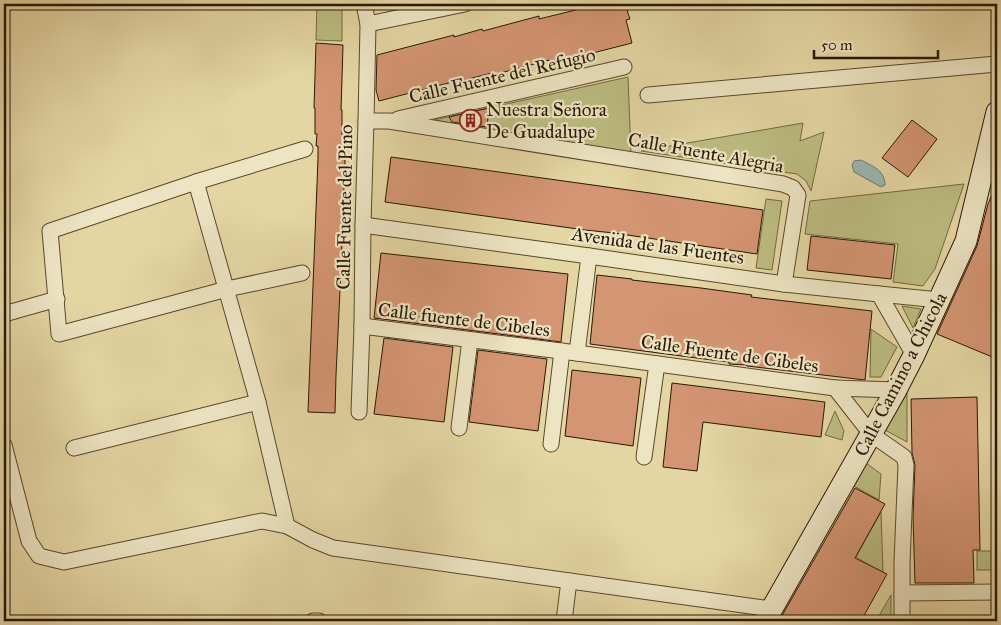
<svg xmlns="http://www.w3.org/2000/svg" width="1001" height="625" viewBox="0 0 1001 625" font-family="'IM FELL Great Primer',serif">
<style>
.green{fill:#bcbc80;stroke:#726a40}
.water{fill:#9bb6b2;stroke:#6d776b}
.building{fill:#d49573;stroke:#291801}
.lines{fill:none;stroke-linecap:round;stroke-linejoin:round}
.street-casing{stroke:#58482a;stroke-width:17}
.secondary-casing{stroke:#291801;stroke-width:23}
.street{stroke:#ede4c3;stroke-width:15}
.secondary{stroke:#ede4c3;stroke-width:21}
.labels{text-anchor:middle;stroke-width:4.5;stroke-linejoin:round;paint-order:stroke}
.street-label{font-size:19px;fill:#291801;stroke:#ede4c3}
.poi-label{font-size:19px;fill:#291801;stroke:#ede4c3;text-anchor:start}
</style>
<rect width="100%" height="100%" fill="#e4d6a3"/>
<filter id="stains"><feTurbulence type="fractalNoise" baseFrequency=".004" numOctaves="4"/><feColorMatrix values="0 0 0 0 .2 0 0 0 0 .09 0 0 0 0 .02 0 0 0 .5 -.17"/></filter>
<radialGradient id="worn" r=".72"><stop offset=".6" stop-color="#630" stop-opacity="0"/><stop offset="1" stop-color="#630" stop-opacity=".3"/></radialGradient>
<g class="green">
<path d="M317,4h25v37l-26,-1z"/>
<path d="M628,77l3,76 -197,-33z"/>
<path d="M803,123l-3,18 24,-9 -13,59 -5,-10 -9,-7 -156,-23z"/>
<path d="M964,184l-29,85 -12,17 -30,-4 5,-38 -93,-10 5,-33z"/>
<path d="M766,199l16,2 -10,69 -16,-2z"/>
<path d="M902,306l19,3 -8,19z"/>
<path d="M871,329l26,18 -16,30h-11z"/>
<path d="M907,393v49l-22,-12z"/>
<path d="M835,411l9,20 -2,9 -17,-5z"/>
<path d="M866,463l15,11 -2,26 -25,-14z"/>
<path d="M881,512l2,61 -27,-16z"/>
<rect x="977" y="551" width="20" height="19"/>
<path d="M891,595v26h-15z"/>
</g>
<path class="water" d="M861,160c11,6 24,10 24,25l-4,2 -27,-15 -2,-7 2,-4z"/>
<g class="building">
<path d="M600,4h25l5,15 -4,1 6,23 -55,14v-1l-27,7 -1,-3 -56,15 -1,-2 -28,7v-1l-85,22 -3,-11 1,-35 77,-20v2l28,-8 1,2 56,-15v3z"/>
<path d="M316,43l27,2 -2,65h1v25h2v13h1v13l-4,108 -5,106 -1,38 -27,-1 10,-253v-13h-2l1,-12h-2v-26h-1z"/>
<path d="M489,108l-2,19 -35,-5 -3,-5z"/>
<path d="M912,120l25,19 -29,38 -26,-19z"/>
<path d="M391,157l259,36 113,17 -6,44 -143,-21 -29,-3 -200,-28z"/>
<path d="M997,182v177l-60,-25 40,-88 11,-42z"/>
<path d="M811,236l84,9 -4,34 -84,-9z"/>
<path d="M381,253l187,21 -7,68 -187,-24z"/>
<path d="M597,275l35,4v1l69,8 51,7 -1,2 121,14 -7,69 -118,-14v-1l-18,-1v-2l-17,-2 -122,-16z"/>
<path d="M384,338l69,9 -9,75 -70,-8z"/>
<path d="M478,350l69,9 -9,72 -69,-9z"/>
<path d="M572,370l69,8 -8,68 -68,-10z"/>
<path d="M672,383l153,19 -4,35 -118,-15 -6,49 -34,-4z"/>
<path d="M977,397l3,153h-7l1,33h-59l-2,-66 2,-52 -3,-12 -1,-54z"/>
<path d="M855,488l30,16 -30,54 32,16 -26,47h-82z"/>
</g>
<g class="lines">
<defs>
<g id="street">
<path d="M368,24l97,-20"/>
<path d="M648,95l349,-31"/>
<path d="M398,119l226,-52"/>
<path d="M366,121h23l394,63 10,4 5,7 -14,89"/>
<path d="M196,182l62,220 29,124"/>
<path d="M363,225l226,31 195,28 95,10 35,61"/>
<path d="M302,273l-75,16 -168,45 -9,-103 146,-49 109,-33"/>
<path d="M879,294l60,6"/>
<path d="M4,314l53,-15"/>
<path d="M362,326l215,27 258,35 36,46 33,23 2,8 -4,97v59"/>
<path d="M577,353l12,-97"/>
<path d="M835,388l61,2"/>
<path d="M359,412l3,-86 1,-101 3,-104 2,-97 -4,-20"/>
<path d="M459,428l11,-88"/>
<path d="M551,444l11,-93"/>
<path d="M4,445l25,96 10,15 25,6 198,-41 25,5 26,14 20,8 438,61"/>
<path d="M74,448l184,-46"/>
<path d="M644,457l13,-93"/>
<path d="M902,593l95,-1"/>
<path d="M313,621h6"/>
<path d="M564,621l5,-40"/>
</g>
<path id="secondary" d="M765,621l131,-231 18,-35 52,-114 31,-129"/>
</defs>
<use href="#street" class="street-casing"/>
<use href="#secondary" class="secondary-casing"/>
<use href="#street" class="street"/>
<use href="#secondary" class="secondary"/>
</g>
<defs>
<symbol id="building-ring" viewBox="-11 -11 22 22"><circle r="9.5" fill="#ede4c3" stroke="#8f2418" stroke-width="1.5"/><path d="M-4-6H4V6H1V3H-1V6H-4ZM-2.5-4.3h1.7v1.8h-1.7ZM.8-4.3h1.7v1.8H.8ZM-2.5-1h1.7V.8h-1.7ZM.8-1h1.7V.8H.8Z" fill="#8f2418"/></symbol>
</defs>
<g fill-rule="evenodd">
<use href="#building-ring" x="458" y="108" width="25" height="25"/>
</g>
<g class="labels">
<g class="street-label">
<text transform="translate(502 75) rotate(-13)" y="7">Calle Fuente del Refugio</text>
<text transform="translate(706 152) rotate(10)" y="7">Calle Fuente Alegria</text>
<text transform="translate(344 207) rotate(-89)" y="7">Calle Fuente del Pino</text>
<text transform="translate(658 245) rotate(8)" y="7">Avenida de las Fuentes</text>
<text transform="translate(464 319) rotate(7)" y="7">Calle fuente de Cibeles</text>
<text transform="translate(730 353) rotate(8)" y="7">Calle Fuente de Cibeles</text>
<text transform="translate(900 374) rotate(-63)" y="7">Calle Camino a Chicola</text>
</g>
<g class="poi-label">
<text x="486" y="116">Nuestra Señora<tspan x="486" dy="22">De Guadalupe</tspan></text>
</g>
</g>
<rect width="1001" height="625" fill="none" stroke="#e4d6a3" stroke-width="20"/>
<rect x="5" y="5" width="991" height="615" fill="none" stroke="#291801" stroke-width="2.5"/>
<rect x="10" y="10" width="981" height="605" fill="none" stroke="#291801"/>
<path d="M814 50v8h124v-8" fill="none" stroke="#291801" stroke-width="2.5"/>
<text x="821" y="50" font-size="15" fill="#291801" stroke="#ede4c3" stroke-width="4" paint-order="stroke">50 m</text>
<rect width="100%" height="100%" filter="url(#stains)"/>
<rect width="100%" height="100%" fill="url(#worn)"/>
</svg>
